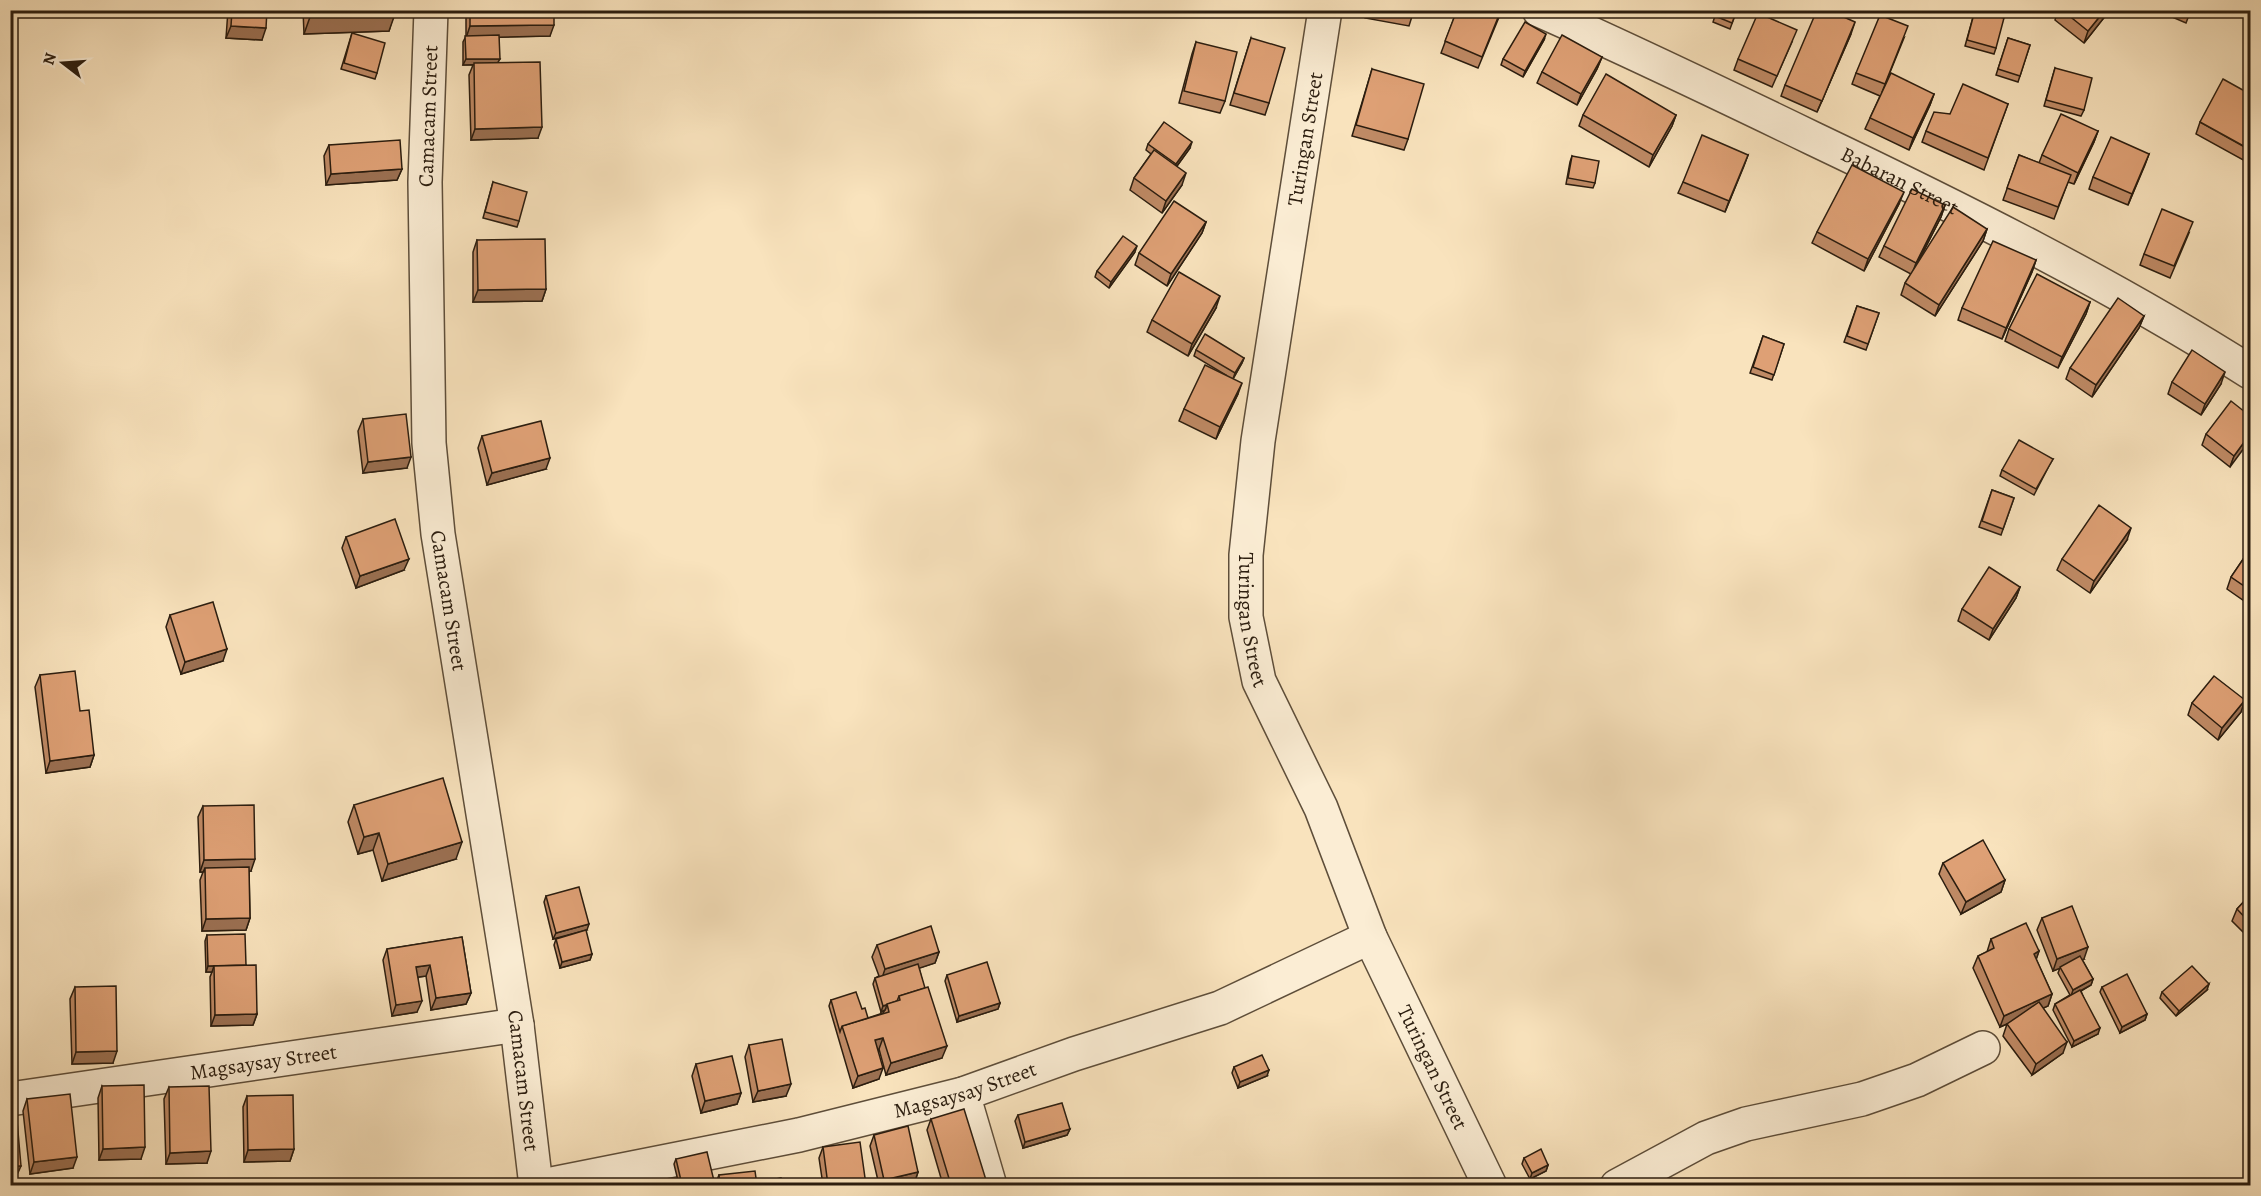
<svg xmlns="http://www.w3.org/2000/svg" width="2261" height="1196" viewBox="0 0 2261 1196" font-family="Alegreya,serif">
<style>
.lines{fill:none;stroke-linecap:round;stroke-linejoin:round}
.minor-casing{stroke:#5e4e3a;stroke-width:36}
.minor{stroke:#fbedd4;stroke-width:33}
.wall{fill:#bf8a65;stroke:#2b1d0f;stroke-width:1.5}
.shaded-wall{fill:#9b7052;stroke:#2b1d0f;stroke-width:1.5}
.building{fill:#dea075;stroke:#2b1d0f;stroke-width:1.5}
.labels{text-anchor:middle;stroke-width:4.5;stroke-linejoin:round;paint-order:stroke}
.street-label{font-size:21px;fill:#2b1d0f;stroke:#fbedd4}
</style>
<rect width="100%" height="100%" fill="#f9e3bd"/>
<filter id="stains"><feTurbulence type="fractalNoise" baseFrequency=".00333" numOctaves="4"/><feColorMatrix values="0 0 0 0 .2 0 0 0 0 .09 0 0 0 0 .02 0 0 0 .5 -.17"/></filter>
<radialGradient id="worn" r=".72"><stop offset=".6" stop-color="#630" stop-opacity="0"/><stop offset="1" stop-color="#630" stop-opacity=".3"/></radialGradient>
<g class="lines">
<defs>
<g id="minor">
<path id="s1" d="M431,10l-6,172 4,261 9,91 79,491 19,161"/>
<path id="s2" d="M1325,10l-67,431 -12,114v62l13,64 62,127 49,129 120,249"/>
<path id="s3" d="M1539,10c93,41 184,85 275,129 149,71 297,145 436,233"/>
<path d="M963,1094l27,92"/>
<path id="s4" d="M10,1099l507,-74"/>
<path id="s5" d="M542,1186l257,-51 164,-41 111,-40 146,-46 150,-71"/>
<path d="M1617,1186l89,-48 40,-14 116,-25 55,-19 66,-32"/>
</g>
</defs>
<use href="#minor" class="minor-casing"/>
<use href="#minor" class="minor"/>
</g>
<g class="wall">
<path d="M228,10h39l-5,30 -36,-2z"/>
<path d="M303,10h92l-6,21 -85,3z"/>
<path d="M466,10h88l-4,26 -51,1 -1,26 40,75 -67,2 -2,-65 4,-10h-10v-23l3,-6z"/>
<path d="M1366,10h48l-5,16 -44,-8z"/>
<path d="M1457,10h45l-24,58 -37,-15z"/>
<path d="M1717,10h20l-7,19 -17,-7z"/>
<path d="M1975,10l21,38 -2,6 -29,-8z"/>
<path d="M2058,10h52l-26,33 -29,-23z"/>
<path d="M2156,10h35l-5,13z"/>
<path d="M352,33l25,40 -2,6 -34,-10z"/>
<path d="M1851,34l-34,78 -36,-16 4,-11z"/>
<path d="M1251,38l18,65 -4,12 -35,-10z"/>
<path d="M1904,38l-22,54 52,2 -4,11 -21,45 -44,-21 15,-33 -28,-12 4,-11z"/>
<path d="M2008,38l22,7 -12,37 -22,-7z"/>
<path d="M1544,40l-21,37 -22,-12 2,-6z"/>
<path d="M1196,42l29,59 -5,12 -41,-10 13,-49z"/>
<path d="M1792,42l-20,45 -38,-17 4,-11z"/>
<path d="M1602,57l-5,12 -20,36 -40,-22 5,-11z"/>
<path d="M2055,68l29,42 -3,6 -37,-10z"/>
<path d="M1372,69l36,70 -4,11 -52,-14z"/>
<path d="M2008,104l-24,66 -62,-28 4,-11 24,-17z"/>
<path d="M1583,115h93l-4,11 -23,41 -70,-41z"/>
<path d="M2200,122l50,28 -5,11 -49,-27z"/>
<path d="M2098,131l-4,11 -20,42 -6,-2 -14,37 -51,-19 16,-45 20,8 3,-8z"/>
<path d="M1148,144l42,4 -13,18 5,19 -20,28 -32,-23 4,-12 17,-24 -5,-4z"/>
<path d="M329,145l73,24 -5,11 -71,5 -2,-29z"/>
<path d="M2149,154l-21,51 -39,-16 4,-12z"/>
<path d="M1748,155l-23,57 -47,-19 5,-11z"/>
<path d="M1572,156l23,27 -2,5 -27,-4 4,-22z"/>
<path d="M493,182l26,39 -2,6 -34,-9z"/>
<path d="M1899,204l-35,67 -52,-28 5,-11z"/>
<path d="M1945,205l-4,12 -26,51 72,-39 -4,12 -48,75 -34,-21 4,-12 6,-9 -32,-17 5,-11z"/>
<path d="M1206,222l-4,11 -35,53 -32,-21 4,-12z"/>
<path d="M2189,233l-19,45 -30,-13 4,-11z"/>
<path d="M477,240l69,49 -4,12 -69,1v-50z"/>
<path d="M1135,252l-26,36 -14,-11 2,-6z"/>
<path d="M2036,260l-4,12 -30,67 -44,-19 4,-12z"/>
<path d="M2090,302l-4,12 -28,54 -53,-27 4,-12z"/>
<path d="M1857,306l22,7 -13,37 -22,-8z"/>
<path d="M1216,308l-28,48 -41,-24 5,-12z"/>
<path d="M2144,316l-5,12 -47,69 -26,-18 4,-11z"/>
<path d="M1763,336l21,8 -12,36 -22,-7z"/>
<path d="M1196,350l48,8 -2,5 -9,16 5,15 -22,45 -37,-18 5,-12 42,-34 -32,-19z"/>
<path d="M2172,382l49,2 -20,31 -33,-21z"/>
<path d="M2250,416l-20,51 -28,-22 4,-11z"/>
<path d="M363,419l44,49 -44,5 -5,-42z"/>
<path d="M482,436l64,33 -59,16 -9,-37z"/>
<path d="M2053,459l-3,5 -16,31 -34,-19 2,-6z"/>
<path d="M1992,490l22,8 -13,37 -22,-8z"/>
<path d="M346,537l58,33 -48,18 -14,-40z"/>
<path d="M2127,540l-37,53 -33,-23 5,-11z"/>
<path d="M2250,549v56l-23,-16 4,-12z"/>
<path d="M2020,587l-4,11 -27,42 -31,-19 4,-12z"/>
<path d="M170,615l53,46 -42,13 -15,-47z"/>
<path d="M40,675l40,36 14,44 -4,12 -44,6 -11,-86z"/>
<path d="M2192,703l49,9 -23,28 -30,-25z"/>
<path d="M354,805l102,54 -74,22 -9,-31 -15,4 -10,-32z"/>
<path d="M203,806l48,65h-2l1,47 -4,12 -44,1 -2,-51 3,-8h-3l-2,-55z"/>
<path d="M1943,863l62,17 -4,12 -40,22 -22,-40z"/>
<path d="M2250,895v44l-18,-18 5,-12z"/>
<path d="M546,896l41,34 -34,9 -9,-37z"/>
<path d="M2042,918l42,41h-2l11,20 -2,6 -10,6 17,43 -26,13 -19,-37 2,-6 15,-9 -12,-22 2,-5 -7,3 -16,-41z"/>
<path d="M207,935l39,30 11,49 -4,11 -42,1 -1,-49 2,-5h-6l-1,-31z"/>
<path d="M462,937l9,56 -5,11 -35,6 -5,-34 -8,1 -1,35 -25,4 -9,-56 4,-11z"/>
<path d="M556,939l36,15 -2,6 -30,8 -6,-23z"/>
<path d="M1991,939l48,12 -3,8 16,35 -4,12 -5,2 20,45 -31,22 -29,-39 4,-12 2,-1 -9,4 -27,-59 5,-12 9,-4z"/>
<path d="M877,945l62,7 -4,11 -16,5 23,90 -56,17 -7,-26 -1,1 1,29 -26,9 -24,-82 2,-6 31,9 6,9 15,-5 2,-3 -4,2 -8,-28 2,-6 4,-2 -7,-19z"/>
<path d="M947,975l53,28 -2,6 -41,13 -12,-41z"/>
<path d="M75,987l38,76 -41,1 -2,-65z"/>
<path d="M2102,987l45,27 -2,6 -25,13 -20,-41z"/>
<path d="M2207,990l-31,26 -16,-18 2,-6z"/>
<path d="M749,1045l37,51 -33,6 -8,-45z"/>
<path d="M696,1064l45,29 -4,11 -36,9 -9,-37z"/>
<path d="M1234,1067l33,9 -29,12 -6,-15z"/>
<path d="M102,1086l39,73 -42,1 -1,-62z"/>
<path d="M169,1087l38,76 -41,1 -2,-65z"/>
<path d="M247,1096l47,53 -4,12 -46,1 -1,-55z"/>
<path d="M27,1099l46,69 -43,6 -7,-63z"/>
<path d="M1018,1115l52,14 -3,6 -44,13 -8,-27z"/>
<path d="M931,1119l54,66h-42l-16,-55z"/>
<path d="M874,1135l44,37 -4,12 -7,1h-28l-9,-39z"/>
<path d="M823,1147l43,38h-43l-4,-27z"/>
<path d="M1524,1158l24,7 -2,6 -16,8 -8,-15z"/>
<path d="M676,1159l39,26h-36l-5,-21z"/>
<path d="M719,1175l38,10 1,-2 25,2h-68z"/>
</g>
<g class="shaded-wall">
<path d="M2105,10h5l-26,33 4,-12z"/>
<path d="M395,14l-6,17 -85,3 6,-17z"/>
<path d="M1855,22l-4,12 -34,78 5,-11z"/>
<path d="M554,25l-4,11 -84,2 4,-12z"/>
<path d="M231,26l35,2 -4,12 -36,-2z"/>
<path d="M1546,34l-2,6 -21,37 2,-6z"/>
<path d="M1602,57l-5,12 -20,36 4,-11z"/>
<path d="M466,59h34l-3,5 -34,1z"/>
<path d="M1934,94l-4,11 -21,45 4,-12z"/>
<path d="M1676,115l-4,11 -23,41 4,-12z"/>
<path d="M542,127l-4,11 -67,2 4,-11z"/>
<path d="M2098,131l-4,11 -20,42 4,-11z"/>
<path d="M1192,142l-2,6 -16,22 2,-6z"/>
<path d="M2250,146v4l-5,11z"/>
<path d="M2149,154l-4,11 -17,40 4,-11z"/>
<path d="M1748,155l-4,11 -19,46 4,-11z"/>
<path d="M402,169l-5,11 -71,5 5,-11z"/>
<path d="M1186,173l-4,12 -20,28 4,-12z"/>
<path d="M1904,192l-5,12 -35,67 4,-12z"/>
<path d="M1945,205l-4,12 -29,57 4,-11z"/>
<path d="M1206,222l-4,11 -35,53 4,-12z"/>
<path d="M1987,229l-4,12 -48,75 4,-11z"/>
<path d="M1137,246l-2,6 -26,36 2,-6z"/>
<path d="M2036,260l-4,12 -30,67 4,-11z"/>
<path d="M546,289l-4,12 -69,1 5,-12z"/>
<path d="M1220,296l-4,12 -28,48 4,-12z"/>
<path d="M2090,302l-4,12 -28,54 4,-11z"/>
<path d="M2144,316l-5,12 -47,69 4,-12z"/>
<path d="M1244,358l-2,5 -9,16 2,-6z"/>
<path d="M2225,372l-4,12 -20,31 4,-11z"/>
<path d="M1242,383l-4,11 -22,45 4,-12z"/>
<path d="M2250,434v6l-20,27 4,-11z"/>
<path d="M411,457l-4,11 -44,5 5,-11z"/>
<path d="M550,458l-4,11 -59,16 5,-12z"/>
<path d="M2131,528l-4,12 -37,53 4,-12z"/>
<path d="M409,559l-5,11 -48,18 4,-12z"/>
<path d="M2020,587l-4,11 -27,42 4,-11z"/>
<path d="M227,649l-4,12 -42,13 4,-12z"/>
<path d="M2245,700l-4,12 -23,28 4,-12z"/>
<path d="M94,755l-4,12 -44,6 4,-12z"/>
<path d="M379,833l-6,17 -15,4 6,-17z"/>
<path d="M462,842l-6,17 -74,22 6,-17z"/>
<path d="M255,859l-4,12 -46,1v-4l-2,4h-3l4,-12z"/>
<path d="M2005,880l-4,12 -40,22 5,-12z"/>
<path d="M250,918l-4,12 -44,1 4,-12z"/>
<path d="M589,924l-2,6 -34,9 3,-6z"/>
<path d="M2088,947l-4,12 -31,12 4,-12z"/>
<path d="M2039,951l-4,12 -1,-9z"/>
<path d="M939,952l-4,11 -54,18 4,-12z"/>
<path d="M592,954l-2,6 -30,8 2,-6z"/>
<path d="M430,965l-4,11 -14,2 4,-11z"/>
<path d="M208,966h6l-2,6h-6z"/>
<path d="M2093,979l-2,6 -20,11 2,-6z"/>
<path d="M2209,984l-2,6 -31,26 3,-5z"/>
<path d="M471,993l-5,11 -35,6 5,-12z"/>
<path d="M2052,994l-4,12 -48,21 4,-11z"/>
<path d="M422,1001l-5,11 -25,4 4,-11z"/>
<path d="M1000,1003l-2,6 -41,13 2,-6z"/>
<path d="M887,1005l-2,5 -4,2 2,-6z"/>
<path d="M257,1014l-4,11 -42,1 4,-11z"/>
<path d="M2147,1014l-2,6 -25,13 2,-6z"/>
<path d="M2100,1028l-2,6 -26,13 2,-6z"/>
<path d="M883,1038l-4,11 -9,3 5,-12z"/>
<path d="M2067,1042l-4,11 -31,22 4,-11z"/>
<path d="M947,1046l-5,12 -56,17 5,-12z"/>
<path d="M117,1051l-4,12 -41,1 4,-12z"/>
<path d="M883,1068l-4,11 -26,9 5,-12z"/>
<path d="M1269,1070l-2,6 -29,12 2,-6z"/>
<path d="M791,1084l-5,12 -33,6 5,-11z"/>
<path d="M741,1093l-4,11 -36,9 4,-12z"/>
<path d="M1070,1129l-3,6 -44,13 2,-6z"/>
<path d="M145,1147l-4,12 -42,1 4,-11z"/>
<path d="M294,1149l-4,12 -46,1 4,-12z"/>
<path d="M211,1151l-4,12 -41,1 4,-11z"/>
<path d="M77,1157l-4,11 -43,6 4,-12z"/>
<path d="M1548,1165l-2,6 -16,8 2,-6z"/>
<path d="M10,1166h11l-5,11 -6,1z"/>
<path d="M918,1172l-4,12 -7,1h-25l2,-5z"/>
<path d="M986,1180l-1,5h-15z"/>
</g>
<g class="building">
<path d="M232,10h35l-1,18 -35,-2z"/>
<path d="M310,10h85v4l-85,3z"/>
<path d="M470,10h84v15l-84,1z"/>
<path d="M1392,10h22l-1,4z"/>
<path d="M1457,10h44l-19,47 -37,-16z"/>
<path d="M1717,10h20l-5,13 -17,-7z"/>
<path d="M1817,10h11l27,12 -33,79 -37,-16z"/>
<path d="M1975,10l29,8 -8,30 -29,-8z"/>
<path d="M2062,10h43l-17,21z"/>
<path d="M1758,13l39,17 -20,46 -39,-17z"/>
<path d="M1880,15l28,11 -23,58 -29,-11z"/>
<path d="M1525,22l21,12 -21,37 -22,-12z"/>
<path d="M352,33l33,10 -8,30 -33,-10z"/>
<path d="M499,35l1,24h-34l-1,-23z"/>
<path d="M1562,35l40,22 -21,37 -39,-22z"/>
<path d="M1251,38l34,10 -16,55 -35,-10z"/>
<path d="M2008,38l22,7 -10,31 -22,-7z"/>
<path d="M1196,42l41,10 -12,49 -41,-10z"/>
<path d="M540,62l2,65 -67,2 -1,-66z"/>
<path d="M2055,68l37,10 -8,32 -38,-10z"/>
<path d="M1372,69l52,15 -16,55 -52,-14z"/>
<path d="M1891,73l43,21 -21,44 -43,-20z"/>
<path d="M1606,74l70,41 -23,40 -70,-40z"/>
<path d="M2223,79l27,15v52l-1,3 -49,-27z"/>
<path d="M1963,84l45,20 -20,54 -62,-27 8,-19 16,2z"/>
<path d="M2061,114l37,17 -20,42 -36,-18z"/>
<path d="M1164,122l28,20 -16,22 -28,-20z"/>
<path d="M1702,135l46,20 -19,46 -46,-19z"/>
<path d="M2111,137l38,17 -17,40 -39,-17z"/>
<path d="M400,140l2,29 -71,5 -2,-29z"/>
<path d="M1154,150l32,23 -20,28 -32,-23z"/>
<path d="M2019,155l52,20 -13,32 -51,-19z"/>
<path d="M1572,156l27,5 -4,22 -27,-5z"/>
<path d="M1852,165l52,27 -36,67 -51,-27z"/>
<path d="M493,182l34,10 -8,29 -34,-9z"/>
<path d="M1912,189l33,16 -29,58 -32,-17z"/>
<path d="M1174,201l32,21 -35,52 -32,-21z"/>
<path d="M1953,207l34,22 -48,76 -34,-22z"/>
<path d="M2162,209l31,13 -19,44 -30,-12z"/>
<path d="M1123,236l14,10 -26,36 -14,-11z"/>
<path d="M545,239l1,50 -68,1 -1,-50z"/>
<path d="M1993,241l43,19 -30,68 -44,-20z"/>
<path d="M1179,272l41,24 -28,48 -40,-24z"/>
<path d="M2037,274l53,28 -28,55 -53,-28z"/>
<path d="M2118,298l26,18 -48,69 -26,-17z"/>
<path d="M1857,306l22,7 -11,31 -21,-8z"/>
<path d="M1205,334l39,24 -9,15 -39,-23z"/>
<path d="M1763,336l21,8 -10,31 -21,-8z"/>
<path d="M2192,350l33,22 -20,32 -33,-22z"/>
<path d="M1205,365l37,18 -22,44 -36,-18z"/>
<path d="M2231,401l19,15v18l-16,22 -28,-22z"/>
<path d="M406,414l5,43 -43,5 -5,-43z"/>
<path d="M541,421l9,37 -58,15 -10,-37z"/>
<path d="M2019,440l34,19 -17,30 -34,-19z"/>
<path d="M1992,490l22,8 -11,31 -21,-8z"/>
<path d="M2099,505l32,23 -37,53 -32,-22z"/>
<path d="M395,519l14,40 -49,17 -14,-39z"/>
<path d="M2250,549v41l-19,-13z"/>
<path d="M1989,567l31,20 -27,42 -31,-20z"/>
<path d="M213,602l14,47 -42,13 -15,-47z"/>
<path d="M75,671l5,40 9,-1 5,45 -44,6 -10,-86z"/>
<path d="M2214,676l31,24 -23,28 -30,-25z"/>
<path d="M443,778l19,64 -74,22 -9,-31 -15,4 -10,-32z"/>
<path d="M254,805l1,54 -51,1 -1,-54z"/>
<path d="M1983,840l22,40 -39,22 -23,-39z"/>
<path d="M249,867l1,51 -44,1 -1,-51z"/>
<path d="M579,887l10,37 -33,9 -10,-37z"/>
<path d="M2250,895v28l-13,-14z"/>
<path d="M2072,906l16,41 -31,12 -15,-41z"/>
<path d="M2026,923l13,28 -5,3 18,40 -48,22 -26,-60 16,-8 -3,-9z"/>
<path d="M931,926l8,26 -54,17 -8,-24z"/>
<path d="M586,930l6,24 -30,8 -6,-23z"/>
<path d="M245,934l1,31 -38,1 -1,-31z"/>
<path d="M462,937l9,56 -35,5 -6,-33 -14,2 6,34 -26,4 -9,-56z"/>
<path d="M2080,956l13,23 -20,11 -13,-23z"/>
<path d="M987,962l13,41 -41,13 -12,-41z"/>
<path d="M918,964l7,24 -26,8 -2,5 -14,5 -8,-28z"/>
<path d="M256,965l1,49 -42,1 -1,-49z"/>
<path d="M2192,966l17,18 -30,27 -17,-19z"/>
<path d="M2127,974l20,40 -25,13 -20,-40z"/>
<path d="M116,986l1,65 -41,1 -1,-65z"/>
<path d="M928,987l19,59 -56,17 -8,-25 -8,2 8,28 -25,8 -16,-50 47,-14 -2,-8 13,-4 -1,-4z"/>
<path d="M2080,990l20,38 -26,13 -19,-37z"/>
<path d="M856,992l6,17 3,-1 3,10 -26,8 -2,6 -9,-32z"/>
<path d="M2039,1002l28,40 -31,22 -29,-40z"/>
<path d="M782,1039l9,45 -33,7 -9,-46z"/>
<path d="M1262,1055l7,15 -29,12 -6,-15z"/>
<path d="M732,1056l9,37 -36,8 -9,-37z"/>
<path d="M144,1085l1,62 -42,2 -1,-63z"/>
<path d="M209,1086l2,65 -41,2 -1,-66z"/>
<path d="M70,1094l7,63 -43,5 -7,-63z"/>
<path d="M293,1095l1,54 -46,1 -1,-54z"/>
<path d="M1062,1103l8,26 -45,13 -7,-27z"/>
<path d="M10,1109h6l5,57h-11z"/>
<path d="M964,1109l22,71 -16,5h-19l-20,-66z"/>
<path d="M908,1126l10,46 -34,8 -10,-45z"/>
<path d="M860,1142l6,43h-38l-5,-38z"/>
<path d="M1541,1149l7,16 -16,8 -8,-15z"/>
<path d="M707,1152l8,33h-33l-6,-26z"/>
<path d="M755,1171l2,14h-37l-1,-10z"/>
<path d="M781,1178l2,7h-25v-2z"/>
</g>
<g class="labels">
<g class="street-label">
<text transform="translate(428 116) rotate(-88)" y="7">Camacam Street</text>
<text transform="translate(1305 139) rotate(-81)" y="7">Turingan Street</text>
<text dy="7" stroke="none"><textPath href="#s3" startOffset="399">Babaran Street</textPath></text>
<text dy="7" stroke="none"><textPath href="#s1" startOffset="592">Camacam Street</textPath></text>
<text dy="7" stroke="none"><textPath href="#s2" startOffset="616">Turingan Street</textPath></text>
<text dy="7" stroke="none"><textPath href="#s4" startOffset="256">Magsaysay Street</textPath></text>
<text dy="7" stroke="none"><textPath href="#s2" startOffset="1102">Turingan Street</textPath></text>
<text dy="7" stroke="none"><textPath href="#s1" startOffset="1078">Camacam Street</textPath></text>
<text dy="7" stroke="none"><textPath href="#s5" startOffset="434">Magsaysay Street</textPath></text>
</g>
</g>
<rect width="2261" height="1196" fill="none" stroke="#f9e3bd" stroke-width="36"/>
<rect x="12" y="12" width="2237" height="1172" fill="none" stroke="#2b1d0f" stroke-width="3"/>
<rect x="18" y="18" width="2225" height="1160" fill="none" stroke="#2b1d0f" stroke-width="1.5"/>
<g transform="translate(63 63) rotate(287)" stroke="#fbedd4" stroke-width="4.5" paint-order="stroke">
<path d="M0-4.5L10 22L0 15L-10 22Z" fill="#2b1d0f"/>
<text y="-9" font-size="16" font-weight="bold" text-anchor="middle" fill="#2b1d0f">N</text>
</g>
<rect width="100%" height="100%" filter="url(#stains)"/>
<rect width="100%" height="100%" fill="url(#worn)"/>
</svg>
